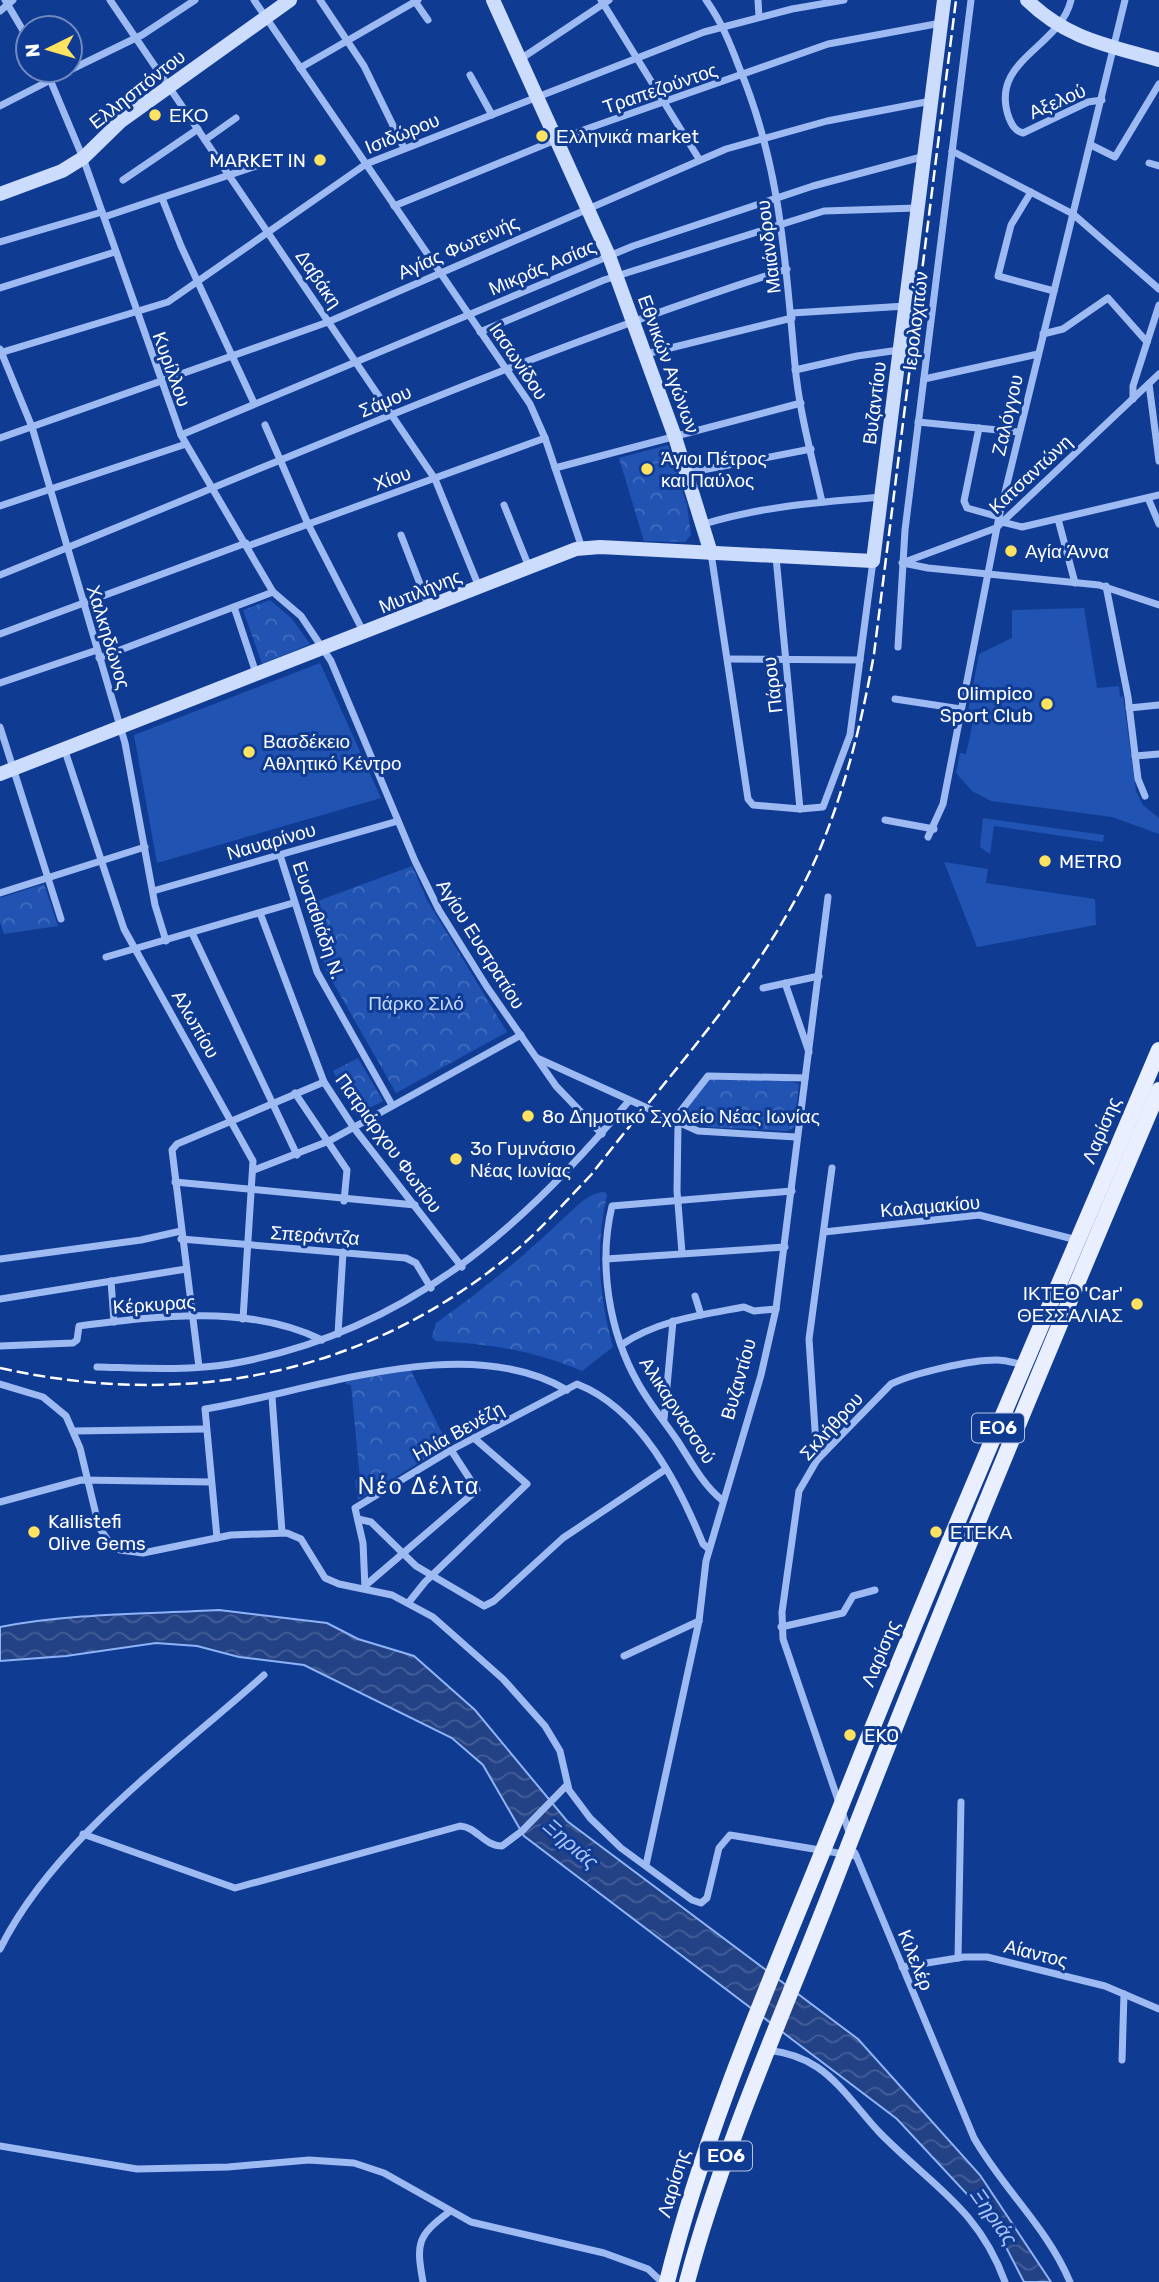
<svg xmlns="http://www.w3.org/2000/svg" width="1159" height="2282" viewBox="0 0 1159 2282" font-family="Rubik,sans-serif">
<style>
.green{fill:#2153b3}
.forest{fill:url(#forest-crowns)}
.water{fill:url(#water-waves);stroke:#8eb3f7;stroke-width:2}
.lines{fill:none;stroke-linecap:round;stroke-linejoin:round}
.street{stroke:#9dbaf3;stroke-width:7}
.secondary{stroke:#ccdcfd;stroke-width:14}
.primary{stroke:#e9efff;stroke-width:16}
.rail{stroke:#fff;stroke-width:2.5;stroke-dasharray:12 5;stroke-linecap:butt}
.poi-dot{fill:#ffe25f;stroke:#103b93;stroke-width:2.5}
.labels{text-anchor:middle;stroke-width:6;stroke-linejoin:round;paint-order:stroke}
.shield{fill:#103b93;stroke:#b7c4df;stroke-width:2}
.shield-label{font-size:18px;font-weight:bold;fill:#fff}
.street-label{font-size:19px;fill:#fff;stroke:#103b93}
.poi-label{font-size:19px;fill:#fff;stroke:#103b93;text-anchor:start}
.park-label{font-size:19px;fill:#c4d8fe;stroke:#103b93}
.water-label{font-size:21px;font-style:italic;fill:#a9c5fa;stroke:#103b93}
.quarter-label{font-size:23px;letter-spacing:2px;fill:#fff;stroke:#103b93}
</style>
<defs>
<pattern id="forest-crowns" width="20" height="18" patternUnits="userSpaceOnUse" patternTransform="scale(1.75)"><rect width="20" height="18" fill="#2153b3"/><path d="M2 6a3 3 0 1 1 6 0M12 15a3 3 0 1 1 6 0" fill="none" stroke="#426dbe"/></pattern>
<pattern id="water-waves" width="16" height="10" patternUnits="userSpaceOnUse" patternTransform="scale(1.75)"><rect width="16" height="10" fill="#234285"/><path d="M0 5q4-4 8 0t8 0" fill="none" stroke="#445e97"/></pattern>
</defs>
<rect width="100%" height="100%" fill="#103b93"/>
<g class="green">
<path d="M1084,608l13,80 22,-2 1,11 3,-1 13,95 7,14 16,13v16l-47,-17 -121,-16 -19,-10 -16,-18 4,-20 6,1 9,-42 -7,-1 11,-57 33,-16v-28z"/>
<path d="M320,663l61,135 -224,65 -23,-128z"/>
<path d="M983,818l121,17 -1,7 -109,-16 -4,28 -10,-7z"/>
<path d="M944,862l44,7 -2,14 109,16 1,26 -119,22z"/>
</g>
<g class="forest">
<path d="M668,445l19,60 4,30 -6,7 -41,-1 -25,-83z"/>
<path d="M270,600l22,19 18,25 -48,20 -19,-54z"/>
<path d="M412,866l15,34 80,132 -111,61 -70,-123 -19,-65z"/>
<path d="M44,884l14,42 -54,8 -4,-12v-24z"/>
<path d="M358,1058l25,43 -27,14 -23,-44z"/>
<path d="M709,1079l81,2 9,3 -5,44 -7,3 -79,-4 -26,-11z"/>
<path d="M605,1192l2,3c-12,52 -8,102 6,152l-31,24c-50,-21 -92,-27 -146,-30l-4,-4 4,-14c47,-33 88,-67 129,-106 11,-10 24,-25 40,-25z"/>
<path d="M410,1369l38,76 -90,55 -3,-20 5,-1 -9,-94 -6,-1 2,-3z"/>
</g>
<path class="water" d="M219,1610l108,13 31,16 56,17 61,54 92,111 291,218 122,136 71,107h-27l-31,-60 -96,-103 -373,-283 -41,-71 -31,-27 -148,-73 -65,-8 -42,-11 -41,-3 -90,13 -66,5v-34c72,-14 146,-13 219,-17z"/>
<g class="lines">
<g class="street">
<path d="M5,0l23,39"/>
<path d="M110,0l325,479 44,108"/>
<path d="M254,0l276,404 15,34 37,110"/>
<path d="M320,0l44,66 40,82"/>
<path d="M414,0l14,20"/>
<path d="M601,0l98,159"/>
<path d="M706,0c15,21 24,43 33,67 42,100 46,193 56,298 4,46 17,92 27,137"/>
<path d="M758,0l1,17"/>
<path d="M1071,0c-11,48 -83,60 -62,118 3,7 6,13 14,15l65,-31 14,-2"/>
<path d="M0,11l13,-11"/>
<path d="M522,58l87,-58"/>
<path d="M300,68l118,-68"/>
<path d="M46,70l37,88 98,277 92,157 28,24 30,45 84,200 24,49 48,77 69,99 46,48"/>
<path d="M70,70l72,-35 53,-35"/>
<path d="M470,75l22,40"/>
<path d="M0,106l70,-36"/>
<path d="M205,140l31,-22"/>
<path d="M1091,145l24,12 44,-73"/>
<path d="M952,151l121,63 86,75"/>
<path d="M1149,163l10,3"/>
<path d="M123,180l75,-51"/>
<path d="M1031,192l-20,33 -13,51 56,15"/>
<path d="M162,198l19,48 73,157"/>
<path d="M394,206l164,-67 270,-95 113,-21"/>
<path d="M104,217l164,-55"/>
<path d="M0,242l102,-30"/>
<path d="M0,288l115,-36"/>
<path d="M792,313l114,-7"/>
<path d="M480,332l124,-52 220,-69 93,-3"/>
<path d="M1043,334l20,-5 45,-31 39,44"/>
<path d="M0,349l32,78 93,316 30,162 11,36"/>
<path d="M0,353l168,-51 198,-138 338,-132 88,-23 52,-9"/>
<path d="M646,354l146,-36"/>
<path d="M795,370l62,-14 42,-6"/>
<path d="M924,379l114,-25"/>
<path d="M1149,384l10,77"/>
<path d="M1133,399v-13l26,-81"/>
<path d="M918,422l101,10"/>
<path d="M265,425l43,99 56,109"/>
<path d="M979,428l-15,73 3,7 32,9"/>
<path d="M181,435l452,-189 180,-60 112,-30"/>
<path d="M0,438l328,-116 398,-173 101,-28 104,-20"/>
<path d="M555,468l246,-65"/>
<path d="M687,473l124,-24"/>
<path d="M1148,498l11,26"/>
<path d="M504,505l25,62"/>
<path d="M0,506l186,-62"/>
<path d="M1058,519l17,64"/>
<path d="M1002,522l20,5 137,-32"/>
<path d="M704,524c59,-18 117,-22 178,-27"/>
<path d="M401,535l28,72"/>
<path d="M248,546l297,-108"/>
<path d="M711,553l37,246 5,6 47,4 23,-2 27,-72 23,-174"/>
<path d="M776,557l24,252"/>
<path d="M902,563l94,-35 163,-154"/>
<path d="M903,563l25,5 171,17 60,20"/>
<path d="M0,575c261,-105 519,-220 787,-306"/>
<path d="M1106,586l22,111 10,82 7,17"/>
<path d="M234,607l23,69"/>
<path d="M0,634l246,-91"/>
<path d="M898,647l7,-117 66,-530"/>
<path d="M99,658l174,-66"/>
<path d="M728,659l132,1"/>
<path d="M0,683l97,-33"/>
<path d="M895,699l66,10"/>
<path d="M1129,708l30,-3"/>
<path d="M0,727l61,192"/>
<path d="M65,751l59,178 129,232 -10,158"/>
<path d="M1135,756l24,-2"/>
<path d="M885,820l49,9"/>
<path d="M928,837l15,-33 56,-287 126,-517"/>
<path d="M280,855l37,117 75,133"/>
<path d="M153,891l245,-70"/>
<path d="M0,893l145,-46"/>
<path d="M260,913l64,169 30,46 108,139"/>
<path d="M192,933l105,222"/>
<path d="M106,957l187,-54"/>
<path d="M785,983l24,69"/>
<path d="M763,988l56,-12"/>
<path d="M537,1058l161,73 98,6"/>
<path d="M295,1093l52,77 -3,31"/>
<path d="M673,1121l35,-45 97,2"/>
<path d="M678,1123l-1,68 5,62"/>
<path d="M254,1170l75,-29 192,-106"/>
<path d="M175,1182l240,23"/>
<path d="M824,1232l155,-17 98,25"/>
<path d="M181,1239l225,19 10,5 15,25"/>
<path d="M0,1259l141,-19 40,-9"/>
<path d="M606,1259l179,-12"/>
<path d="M111,1281l3,41"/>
<path d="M695,1296l6,19"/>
<path d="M0,1299l186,-30"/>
<path d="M338,1334l5,-82"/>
<path d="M621,1345c37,-25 80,-30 123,-38l10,4 22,-2"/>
<path d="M0,1346l73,-3 4,-3 2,-14c78,-10 170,-22 243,14"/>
<path d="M97,1367c44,1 90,4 133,-3 173,-30 289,-132 398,-262"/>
<path d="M199,1367l-27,-217 5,-6 147,-62"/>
<path d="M0,1384l43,13 23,19 14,32 19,79 10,15 11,8 23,3 88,-18 56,-2 14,6 24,39 14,6 53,11 41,22 70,62 42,47 15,25 9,39 21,28 31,30 71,52 9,3 6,-5 12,-50 11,-13 126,21"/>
<path d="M272,1397l10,135"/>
<path d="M664,1419l9,-98"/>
<path d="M74,1431l131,-2"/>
<path d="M817,1460l-8,-121 23,-171"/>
<path d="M722,1500c-19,-15 -32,-40 -45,-60 -13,-19 -28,-37 -39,-57 -29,-51 -40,-119 -26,-177l180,-15"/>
<path d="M0,1502l81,-22 130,2"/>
<path d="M358,1519l13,3 45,44 68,40 10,-5 69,-63 103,-69"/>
<path d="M217,1538l-12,-129c109,-18 260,-79 362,-19"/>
<path d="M366,1585l111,-95 -26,-40"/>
<path d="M365,1588l-2,-45 -8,-35 96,-58 126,-66c64,25 102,101 126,160l6,5"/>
<path d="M409,1602l16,-20 102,-98 -53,-46"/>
<path d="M781,1627l62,-14 10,-17 22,-6"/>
<path d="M624,1656l75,-35"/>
<path d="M83,1834l152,54 225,-62c17,1 24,20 42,20l20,-15 45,-46"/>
<path d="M850,1835l-67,-196 -1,-27 17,-121 18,-31 74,-76c23,-11 79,-24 105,-24 10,0 19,3 28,5"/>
<path d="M855,1853l119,285c29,51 73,89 96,144"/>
<path d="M646,1865l53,-244 7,-60 55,-186 15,-66 52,-412"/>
<path d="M0,1949c53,-108 175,-194 264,-274"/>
<path d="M958,1958l3,-156"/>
<path d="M902,1967l62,-10h23l118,29 54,23"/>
<path d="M767,2050c17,2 35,7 50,17 24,16 43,45 63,66 51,52 99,76 125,149"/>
<path d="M1122,2060l2,-66"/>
<path d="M0,2146l137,23 91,-2 81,-7 45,3 30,10 87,49 133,31 44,16 14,13"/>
<path d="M423,2282c-7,-39 -6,-46 26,-70"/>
</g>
<g class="secondary">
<path d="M493,0l116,256 66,181 36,116"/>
<path d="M1027,0c40,39 80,45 132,60"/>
<path d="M0,194l62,-23 21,-13 38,-37 169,-121"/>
<path d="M0,774l576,-225 24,-2 273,14 71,-561"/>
</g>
<g class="primary">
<path d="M667,2282c41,-165 111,-318 174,-476 101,-254 211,-504 318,-756"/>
<path d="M687,2282c37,-138 96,-267 147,-399 103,-266 213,-531 325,-793"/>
</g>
<path class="rail" d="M0,1368c184,41 360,9 508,-111 30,-24 56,-54 83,-82 80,-104 177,-204 229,-326 26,-63 42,-128 54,-195l82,-654"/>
</g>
<g class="poi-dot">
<circle cx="155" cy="115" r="7"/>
<circle cx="542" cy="136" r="7"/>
<circle cx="320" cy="160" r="7"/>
<circle cx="647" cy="469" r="7"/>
<circle cx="1011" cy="551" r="7"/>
<circle cx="1047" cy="704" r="7"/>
<circle cx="249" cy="752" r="7"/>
<circle cx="1045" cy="861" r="7"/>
<circle cx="528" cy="1116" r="7"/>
<circle cx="456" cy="1159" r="7"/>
<circle cx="1137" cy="1304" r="7"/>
<circle cx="34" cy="1532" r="7"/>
<circle cx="936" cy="1532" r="7"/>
<circle cx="850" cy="1735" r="7"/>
</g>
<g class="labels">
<g class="shield">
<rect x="972" y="1413.5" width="52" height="29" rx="5"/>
<rect x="700" y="2141.5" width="52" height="29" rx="5"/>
</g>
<g class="shield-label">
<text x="998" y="1434">ΕΟ6</text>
<text x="726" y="2162">ΕΟ6</text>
</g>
<g class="street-label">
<text transform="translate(660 88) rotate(-19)" y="7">Τραπεζούντος</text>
<text transform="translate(137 89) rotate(-38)" y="7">Ελλησπόντου</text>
<text transform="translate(1057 101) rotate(-24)" y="7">Αξελού</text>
<text transform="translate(402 133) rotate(-22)" y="7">Ισιδώρου</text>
<text transform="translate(458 247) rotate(-24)" y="7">Αγίας Φωτεινής</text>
<text transform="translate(768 247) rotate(-97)" y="7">Μαιάνδρου</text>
<text transform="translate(542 267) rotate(-23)" y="7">Μικράς Ασίας</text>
<text transform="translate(319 279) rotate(56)" y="7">Δαβάκη</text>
<text transform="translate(915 321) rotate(-83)" y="7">Ιερολοχιτών</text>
<text transform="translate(519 361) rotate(56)" y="7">Ιασωνίδου</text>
<text transform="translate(669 364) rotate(70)" y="7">Εθνικών Αγώνων</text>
<text transform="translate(172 369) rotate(70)" y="7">Κυρίλλου</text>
<text transform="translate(385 401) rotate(-23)" y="7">Σάμου</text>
<text transform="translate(874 403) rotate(-83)" y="7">Βυζαντίου</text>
<text transform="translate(1007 415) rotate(-77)" y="7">Ζαλόγγου</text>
<text transform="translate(1030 474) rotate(-43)" y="7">Κατσαντώνη</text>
<text transform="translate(392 478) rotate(-20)" y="7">Χίου</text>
<text transform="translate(420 591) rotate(-22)" y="7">Μυτιλήνης</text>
<text transform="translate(109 637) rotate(73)" y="7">Χαλκηδώνος</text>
<text transform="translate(772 685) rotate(-97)" y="7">Πάρου</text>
<text transform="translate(271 841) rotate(-16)" y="7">Ναυαρίνου</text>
<text transform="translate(319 920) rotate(71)" y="7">Ευσταθιάδη Ν.</text>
<text transform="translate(481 944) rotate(58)" y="7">Αγίου Ευστρατίου</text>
<text transform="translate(196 1024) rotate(60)" y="7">Αλωπίου</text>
<text transform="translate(1101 1130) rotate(-67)" y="7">Λαρίσης</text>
<text transform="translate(389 1143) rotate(54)" y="7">Πατριάρχου Φωτίου</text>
<text transform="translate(930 1206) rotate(-5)" y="7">Καλαμακίου</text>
<text transform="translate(315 1235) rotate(4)" y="7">Σπεράντζα</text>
<text transform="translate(154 1304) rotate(-4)" y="7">Κέρκυρας</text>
<text transform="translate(738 1379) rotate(-74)" y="7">Βυζαντίου</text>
<text transform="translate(678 1410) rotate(57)" y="7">Αλικαρνασσού</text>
<text transform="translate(831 1426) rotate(-48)" y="7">Σκλήθρου</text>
<text transform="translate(458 1431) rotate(-29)" y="7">Ηλία Βενέζη</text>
<text transform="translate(880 1653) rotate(-67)" y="7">Λαρίσης</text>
<text transform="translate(1036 1953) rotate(14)" y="7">Αίαντος</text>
<text transform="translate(916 1960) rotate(68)" y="7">Κιλελέρ</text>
<text transform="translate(673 2183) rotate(-73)" y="7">Λαρίσης</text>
</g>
<g class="poi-label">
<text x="169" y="122">ΕΚΟ</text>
<text x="556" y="143">Ελληνικά market</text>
<text x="306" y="167" text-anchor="end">MARKET IN</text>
<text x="661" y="465">Άγιοι Πέτρος<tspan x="661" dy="22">και Παύλος</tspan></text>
<text x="1025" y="558">Αγία Άννα</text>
<text x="1033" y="700" text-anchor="end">Olimpico<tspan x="1033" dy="22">Sport Club</tspan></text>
<text x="263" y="748">Βασδέκειο<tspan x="263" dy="22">Αθλητικό Κέντρο</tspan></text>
<text x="1059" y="868">METRO</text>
<text x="542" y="1123">8ο Δημοτικό Σχολείο Νέας Ιωνίας</text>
<text x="470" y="1155">3ο Γυμνάσιο<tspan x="470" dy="22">Νέας Ιωνίας</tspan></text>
<text x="1123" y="1300" text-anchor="end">ΙΚΤΕΟ 'Car'<tspan x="1123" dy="22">ΘΕΣΣΑΛΙΑΣ</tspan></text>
<text x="48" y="1528">Kallistefi<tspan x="48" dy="22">Olive Gems</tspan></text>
<text x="950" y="1539">ΕΤΕΚΑ</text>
<text x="864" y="1742">EKO</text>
</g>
<g class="park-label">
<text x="416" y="1010">Πάρκο Σιλό</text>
</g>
<g class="water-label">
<text transform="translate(571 1844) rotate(41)" y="7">Ξηριάς</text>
<text transform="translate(994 2217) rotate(55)" y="7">Ξηριάς</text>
</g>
<g class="quarter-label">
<text x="419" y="1494">Νέο Δέλτα</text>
</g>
</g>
<g transform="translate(49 49) rotate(265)"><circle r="33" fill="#103b93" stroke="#7089be" stroke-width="2"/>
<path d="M0-5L12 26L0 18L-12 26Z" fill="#ffe25f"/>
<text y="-10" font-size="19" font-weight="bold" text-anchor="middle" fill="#ffffff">N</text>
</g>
</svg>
